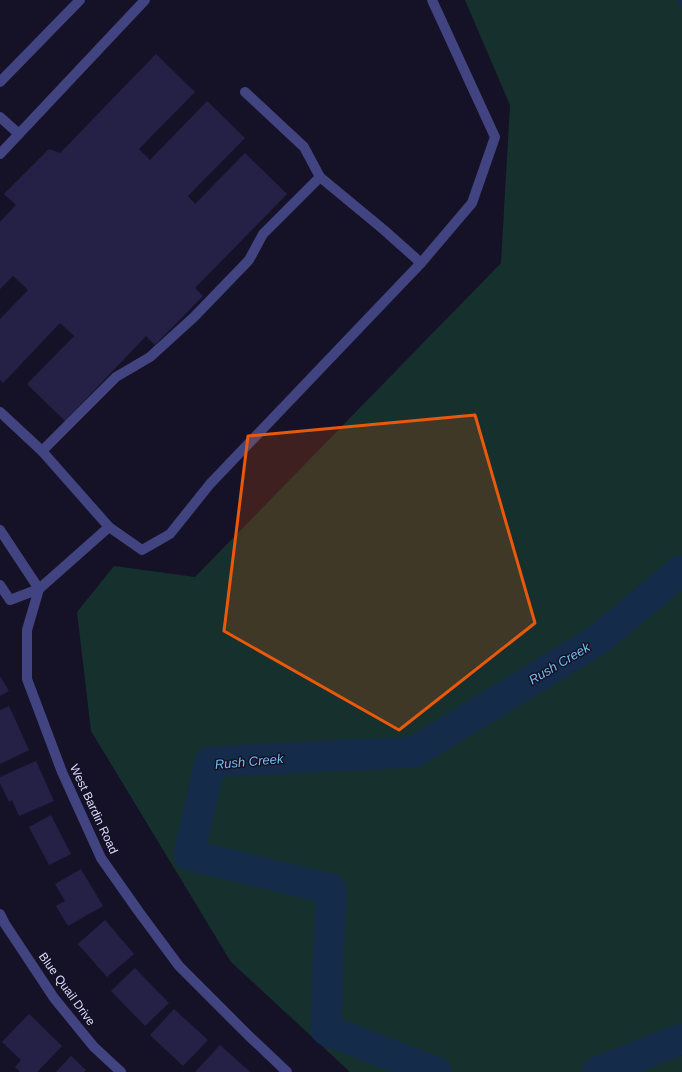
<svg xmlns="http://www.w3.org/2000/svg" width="682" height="1072" viewBox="0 0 682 1072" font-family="Arial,sans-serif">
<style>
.green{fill:#16302d}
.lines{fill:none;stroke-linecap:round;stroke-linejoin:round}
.stream{stroke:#142b49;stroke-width:5}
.river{stroke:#142b49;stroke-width:31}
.building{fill:#252046}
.minor{stroke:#424481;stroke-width:10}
.marked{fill:#e8590c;fill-opacity:0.2;stroke:#e8590c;stroke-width:3;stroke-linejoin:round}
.labels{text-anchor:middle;stroke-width:3;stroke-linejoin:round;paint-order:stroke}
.street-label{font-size:12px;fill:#dddbfc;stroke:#151227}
.water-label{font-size:13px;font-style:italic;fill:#74bff1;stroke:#151227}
</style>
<rect width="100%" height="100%" fill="#151227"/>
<path class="green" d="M465,0h217v1072h-332l-119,-110 -140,-231 -14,-119 37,-46 81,11 306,-314 9,-158z"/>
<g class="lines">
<path class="stream" d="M679,0l3,4"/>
<g class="river">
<path d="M436,1072l-110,-42 5,-141 -142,-34 21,-93 204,-10 185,-113 83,-69"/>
<path d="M597,1072l85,-33"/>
</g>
</g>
<g class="building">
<path d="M156,54l39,38 -56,57 11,11 57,-59 38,37 -57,58 7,8 50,-51 42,41 -92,94 8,8 -48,49 -9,-9 -81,85 -38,-37 47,-48 -14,-13 -57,60 -3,-3v-61l28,-29 -15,-14 -13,13v-67l16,-17 -12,-11 45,-45 11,4z"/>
<path d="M0,676l9,15 -9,5z"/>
<path d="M9,706l20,44 -29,14v-54z"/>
<path d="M36,761l18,40 -35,15 -7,-16 -3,2 -9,-19v-6z"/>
<path d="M51,815l20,39 -22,11 -20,-38z"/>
<path d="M81,869l22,37 -35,20 -12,-20 9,-5 -10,-17z"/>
<path d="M105,920l29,34 -27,23 -29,-33z"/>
<path d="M135,968l34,35 -24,23 -34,-35z"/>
<path d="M174,1009l34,31 -25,26 -33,-31z"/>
<path d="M29,1014l33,32 -25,26h-17l-5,-5 6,-7 -19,-18z"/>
<path d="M220,1045l30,27h-55z"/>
<path d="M71,1056l15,14 -2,2h-28z"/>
</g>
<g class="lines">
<g class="minor">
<path d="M0,82l80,-82"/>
<path d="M0,117l19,17"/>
<path d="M0,154l145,-154"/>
<path d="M320,177l64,53 37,33"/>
<path d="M0,412l42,39 67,76 -70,62 -29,11 -10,-15"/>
<path d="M42,451l74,-74 34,-20 44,-40 55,-57 14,-26 57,-57 -16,-30 -59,-55"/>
<path d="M109,527l33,23 28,-16 40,-50 211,-221 51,-60 23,-66 -63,-137"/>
<path d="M0,530l39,59 -12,41v49l35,93 39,86 38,54 40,54 70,70 38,36"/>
<path d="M0,914l5,10 49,74 40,49 27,25"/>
</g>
</g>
<path class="marked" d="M475,415l60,208 -136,107 -175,-99 24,-195z"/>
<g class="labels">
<g class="street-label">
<text transform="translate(94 809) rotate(65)" y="4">West Bardin Road</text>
<text transform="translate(67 989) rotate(54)" y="4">Blue Quail Drive</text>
</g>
<g class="water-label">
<text transform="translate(559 663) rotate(-31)" y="5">Rush Creek</text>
<text transform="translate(249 761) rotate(-5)" y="5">Rush Creek</text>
</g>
</g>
</svg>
